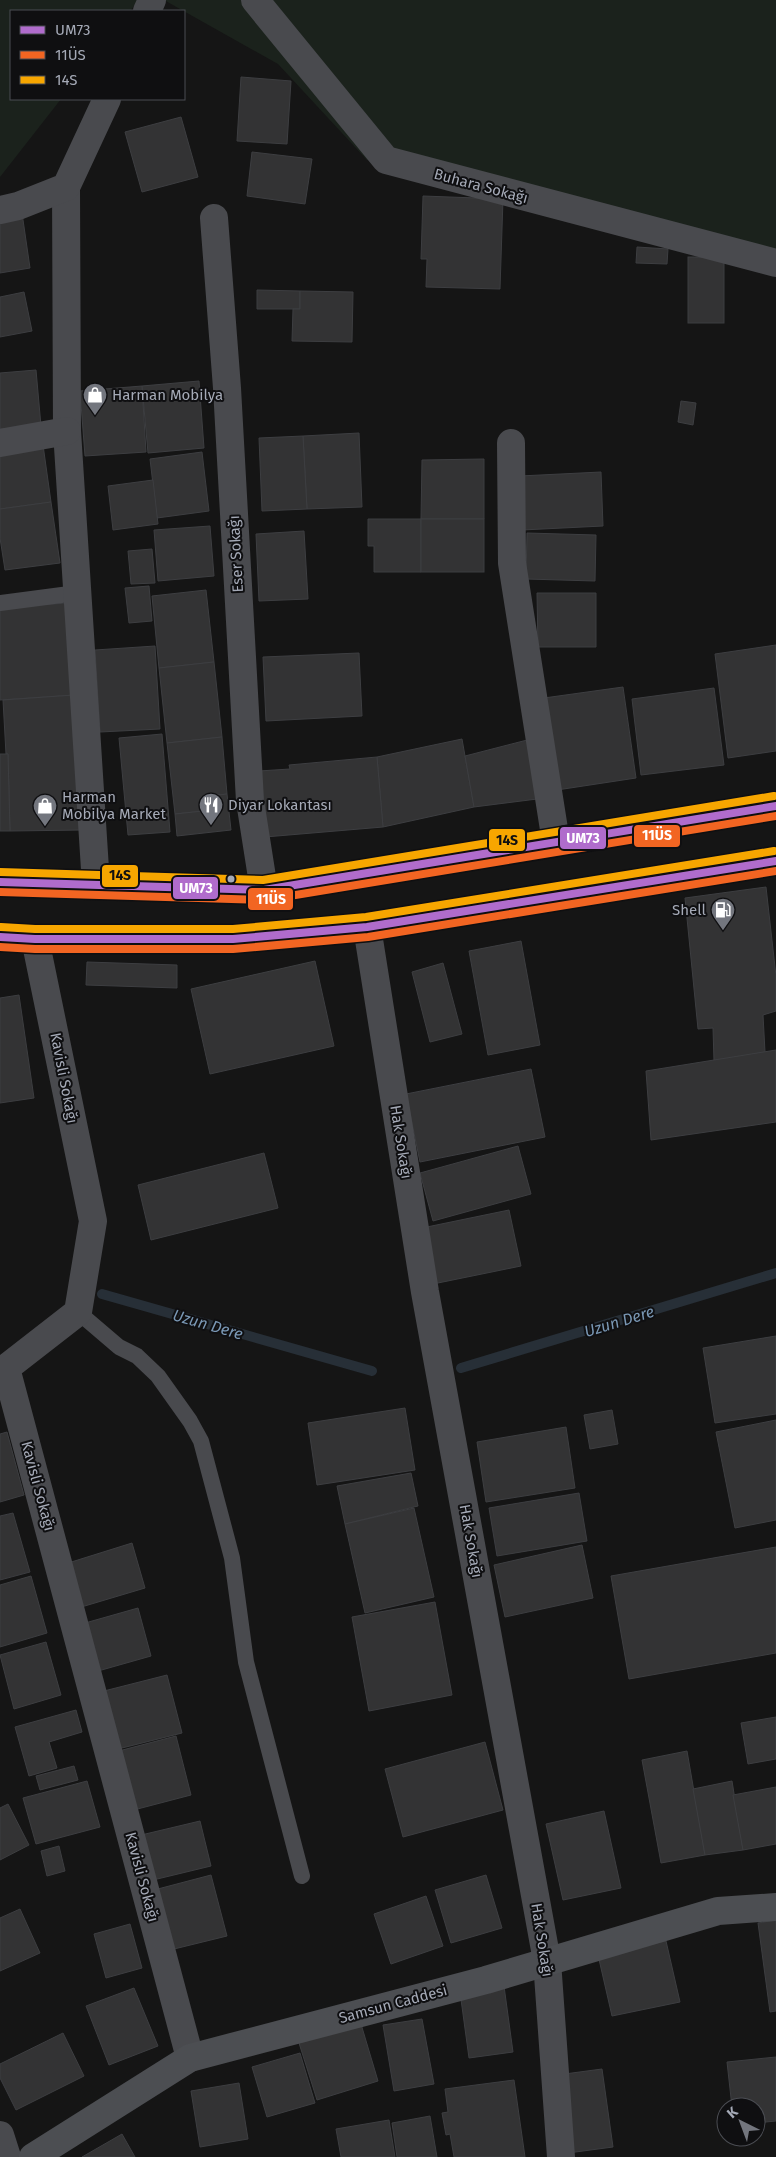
<svg xmlns="http://www.w3.org/2000/svg" width="776" height="2157" viewBox="0 0 776 2157" font-family="'Fira Sans',sans-serif">
<style>
.green{fill:#1b221c}
.lines{fill:none;stroke-linecap:round;stroke-linejoin:round}
.stream{stroke:#272f37;stroke-width:10}
.building{fill:#333334;stroke:#3d3e41}
.lane{stroke:#494a4e;stroke-width:16}
.street{stroke:#494a4e;stroke-width:28}
.secondary{stroke:#4c4e52;stroke-width:28}
.primary{stroke:#4b4c50;stroke-width:28}
.bus-1-casing{stroke:#0f0f11;stroke-width:11}
.bus-2-casing{stroke:#0f0f11;stroke-width:11}
.bus-3-casing{stroke:#0f0f11;stroke-width:11}
.bus-1{stroke:#b06ccc;stroke-width:8}
.bus-2{stroke:#f26522;stroke-width:8}
.bus-3{stroke:#f7a600;stroke-width:8}
.bus-dot{fill:#a5aab7;stroke:#0f0f11;stroke-width:2}
.labels{text-anchor:middle;stroke-width:4;stroke-linejoin:round;paint-order:stroke}
.street-label{font-size:15px;fill:#a5aab7;stroke:#0f0f11}
.poi-label{font-size:15px;fill:#a5aab7;stroke:#0f0f11;text-anchor:start}
.water-label{font-size:16px;font-style:italic;fill:#7997b4;stroke:#0f0f11}
.line-badge{stroke:#0f0f11;stroke-width:2}
.badge-label{font-size:14px;text-anchor:middle;font-weight:bold;fill:#fff}
.pale-badge-label{font-size:14px;text-anchor:middle;font-weight:bold;fill:#111}
</style>
<rect width="100%" height="100%" fill="#151515"/>
<g class="green">
<path d="M0,0h139l-9,11h-119v88h50l-61,78z"/>
<path d="M164,0h612v254l-409,-94 -89,-96z"/>
</g>
<g class="lines">
<g class="stream">
<path d="M102,1294l270,77"/>
<path d="M461,1368l315,-95"/>
</g>
</g>
<g class="building">
<path d="M241,77l50,4 -4,63 -50,-3z"/>
<path d="M181,117l17,60 -56,15 -17,-60z"/>
<path d="M252,152l60,7 -7,45 -58,-8z"/>
<path d="M423,196l80,3 -3,90 -74,-2 1,-28h-6z"/>
<path d="M22,213l8,55 -30,5v-57z"/>
<path d="M637,247l31,2 -1,15 -31,-1z"/>
<rect x="688" y="257" width="36" height="66"/>
<path d="M257,290l43,1v18h-43z"/>
<path d="M300,291l53,1 -1,50 -60,-1 1,-32h7z"/>
<path d="M24,292l8,39 -32,6v-40z"/>
<path d="M36,370l5,56 -41,3v-56z"/>
<path d="M199,381l5,67 -56,5 -6,-67z"/>
<path d="M142,386l4,66 -61,4 -5,-65z"/>
<path d="M681,401l15,2 -3,22 -15,-3z"/>
<path d="M359,433l3,74 -55,2 -4,-73z"/>
<path d="M303,436l4,73 -45,2 -3,-73z"/>
<path d="M43,445l8,57 -51,7v-58z"/>
<path d="M202,452l7,59 -52,7 -7,-59z"/>
<path d="M484,459v60h-63l1,-59z"/>
<path d="M601,472l2,54 -81,4 -2,-54z"/>
<path d="M153,480l5,44 -45,6 -5,-44z"/>
<path d="M51,502l9,61 -55,7 -5,-32v-29z"/>
<path d="M368,519h53v53h-47v-26h-6z"/>
<rect x="421" y="519" width="63" height="53"/>
<path d="M210,526l4,50 -56,5 -4,-51z"/>
<path d="M304,531l4,68 -49,2 -3,-67z"/>
<path d="M527,533l69,2 -1,46 -69,-2z"/>
<path d="M152,549l3,34 -24,1 -3,-33z"/>
<path d="M149,586l3,35 -23,2 -4,-35z"/>
<path d="M206,590l8,72 -55,6 -7,-72z"/>
<path d="M537,593h59v54h-58z"/>
<path d="M69,603l5,92 -74,5v-93z"/>
<path d="M776,645v106l-48,7 -13,-104z"/>
<path d="M155,646l5,83 -60,3 -5,-82z"/>
<path d="M359,653l3,63 -96,5 -3,-64z"/>
<path d="M214,662l8,75 -55,6 -8,-75z"/>
<path d="M623,687l13,91 -79,12 -13,-92z"/>
<path d="M714,688l10,77 -83,10 -9,-76z"/>
<path d="M74,695l9,135 -73,1 -2,-77h-2l-3,-54z"/>
<path d="M162,734l8,98 -42,3 -9,-97z"/>
<path d="M222,737l5,57 -26,3 2,14 -28,3 -8,-71z"/>
<path d="M462,739l12,68 -91,20 -6,-70z"/>
<path d="M531,739l14,59 -71,9 -9,-51z"/>
<path d="M0,754h8l2,77h-10z"/>
<path d="M377,757l6,70 -118,10 -6,-66 31,-2 -1,-4z"/>
<path d="M227,794l4,36 -54,6 -2,-22 28,-3 -2,-14z"/>
<path d="M766,887l10,89v35l-13,4 2,37 -51,9 -1,-33 -15,1 -13,-131z"/>
<path d="M521,941l19,104 -52,10 -19,-104z"/>
<path d="M315,961l19,85 -124,28 -19,-85z"/>
<path d="M87,962l90,3v23l-91,-3z"/>
<path d="M443,963l19,71 -32,8 -18,-70z"/>
<path d="M19,995l15,103 -34,5v-105z"/>
<path d="M776,1050v72l-125,18 -5,-69z"/>
<path d="M531,1069l14,68 -125,25 -14,-68z"/>
<path d="M518,1146l13,48 -98,27 -13,-48z"/>
<path d="M264,1153l14,55 -127,32 -13,-55z"/>
<path d="M509,1210l12,56 -88,18 -11,-56z"/>
<path d="M776,1336v78l-61,9 -12,-75z"/>
<path d="M405,1408l10,62 -98,15 -9,-62z"/>
<path d="M612,1410l6,34 -28,5 -6,-34z"/>
<path d="M776,1420v100l-41,8 -19,-96z"/>
<path d="M566,1427l9,61 -89,14 -9,-60z"/>
<path d="M7,1432l17,63 -24,7v-68z"/>
<path d="M411,1473l7,33 -73,18 -8,-38z"/>
<path d="M579,1493l8,48 -90,15 -8,-48z"/>
<path d="M414,1508l20,89 -69,16 -20,-89z"/>
<path d="M13,1513l17,59 -30,8v-64z"/>
<path d="M132,1543l13,45 -67,20 -13,-44z"/>
<path d="M582,1545l11,53 -88,19 -11,-52z"/>
<path d="M776,1547v106l-147,26 -18,-103z"/>
<path d="M31,1576l16,57 -47,14v-62z"/>
<path d="M435,1602l17,93 -83,16 -17,-94z"/>
<path d="M138,1608l13,48 -60,17 -13,-48z"/>
<path d="M46,1642l15,53 -47,14 -14,-54z"/>
<path d="M167,1675l15,58 -68,17 -14,-58z"/>
<path d="M76,1710l6,22 -33,10 8,26 -28,8 -14,-49z"/>
<path d="M776,1717v42l-28,5 -7,-41z"/>
<path d="M176,1736l15,59 -65,17 -15,-59z"/>
<path d="M485,1742l18,68 -100,27 -18,-68z"/>
<path d="M687,1751l18,104 -44,8 -19,-103z"/>
<path d="M74,1766l4,14 -38,10 -4,-14z"/>
<path d="M87,1781l13,46 -64,17 -13,-46z"/>
<path d="M732,1781l11,69 -38,5 -12,-66z"/>
<path d="M776,1787v57l-33,6 -10,-55z"/>
<path d="M8,1804l21,41 -29,15v-52z"/>
<path d="M604,1811l17,77 -58,12 -17,-76z"/>
<path d="M200,1821l11,45 -62,15 -12,-45z"/>
<path d="M59,1846l6,25 -18,5 -6,-25z"/>
<path d="M211,1875l16,61 -57,14 -16,-60z"/>
<path d="M486,1875l16,53 -51,15 -16,-53z"/>
<path d="M426,1896l17,50 -52,18 -17,-50z"/>
<path d="M20,1909l20,44 -40,18v-53z"/>
<path d="M776,1920v91l-6,1 -12,-89z"/>
<path d="M130,1924l12,44 -36,10 -12,-44z"/>
<path d="M666,1941l14,61 -68,14 -14,-61z"/>
<path d="M504,1986l9,66 -44,6 -9,-66z"/>
<path d="M134,1988l24,58 -49,19 -23,-59z"/>
<path d="M422,2019l12,65 -40,7 -11,-66z"/>
<path d="M361,2024l17,57 -61,19 -18,-57z"/>
<path d="M63,2033l21,43 -68,34 -16,-32v-14z"/>
<path d="M300,2053l15,50 -48,14 -15,-50z"/>
<path d="M776,2057v64l-20,2v-16h-24l-5,-45z"/>
<path d="M602,2069l11,78 -45,6 -11,-78z"/>
<path d="M514,2080l11,77h-71l-4,-23 -4,1 -4,-22 6,-1 -3,-23z"/>
<path d="M239,2083l9,56 -48,8 -9,-56z"/>
<path d="M430,2116l7,41h-40l-5,-34z"/>
<path d="M389,2120l6,37h-54l-5,-28z"/>
<path d="M122,2134l13,23h-53z"/>
</g>
<g class="lines">
<g class="lane">
<path d="M0,603l77,-10"/>
<path d="M78,1312l41,35 18,9 21,20 32,45 11,20 31,117 14,104 56,214"/>
</g>
<g class="street">
<path d="M255,0l131,160 390,103"/>
<path d="M147,11l5,-11"/>
<path d="M66,187l1,244 29,454"/>
<path d="M0,210l18,-4 48,-19 41,-88"/>
<path d="M214,218l13,170 23,413 14,89"/>
<path d="M0,443l67,-12"/>
<path d="M511,443l1,120 44,279"/>
<path d="M367,927l58,365 122,669 14,196"/>
<path d="M35,939l58,282 -15,91 -72,56 184,690"/>
<path d="M0,2135l7,22"/>
</g>
<path class="secondary" d="M33,2157l157,-99 296,-78 232,-69 58,-4"/>
<g class="primary">
<path d="M0,882l264,8 512,-84"/>
<path d="M0,937l35,2h198l134,-12 409,-66"/>
</g>
<defs>
<g id="bus-1">
<path d="M0,882l264,8 512,-84"/>
<path d="M0,937l35,2h198l134,-12 409,-66"/>
</g>
<g id="bus-2">
<path d="M0,892l265,8 511,-84"/>
<path d="M0,947l35,2h198l135,-12 408,-66"/>
</g>
<g id="bus-3">
<path d="M0,872l263,8 511,-84"/>
<path d="M1,927l34,2h198l133,-12 408,-66"/>
</g>
</defs>
<use href="#bus-1" class="bus-1-casing"/>
<use href="#bus-2" class="bus-2-casing"/>
<use href="#bus-3" class="bus-3-casing"/>
<use href="#bus-1" class="bus-1"/>
<use href="#bus-2" class="bus-2"/>
<use href="#bus-3" class="bus-3"/>
</g>
<defs>
<symbol id="shop-pin" viewBox="-11 -11 22 30"><path d="M0 17L-7.5 6A9.5 9.5 0 1 1 7.5 6Z" fill="#73767e" stroke="#0f0f11"/><path d="M-5-2.5h2.3a2.7 3.5 0 0 1 5.4 0H5L5.5 6h-11ZM-1.5-2.5h3a1.5 2.3 0 0 0-3 0Z" fill="#fff"/></symbol>
<symbol id="restaurant-pin" viewBox="-11 -11 22 30"><path d="M0 17L-7.5 6A9.5 9.5 0 1 1 7.5 6Z" fill="#73767e" stroke="#0f0f11"/><path d="M-5-6h1v4h1v-4h1v4h1v-4h1v5L-1.5 .5V6h-2V.5L-5-1ZM5-6V6H3V1.5H1.5Q1.5-4 5-6Z" fill="#fff"/></symbol>
<symbol id="fuel-pin" viewBox="-11 -11 22 30"><path d="M0 17L-7.5 6A9.5 9.5 0 1 1 7.5 6Z" fill="#73767e" stroke="#0f0f11"/><path d="M-5.5-6h7V0h2V4h1.3V-2.5L3-4.5l.8-.8L6-3V5H2.5V1h-1V6h-7ZM-4.2-4.7v3.2H.2V-4.7Z" fill="#fff"/></symbol>
</defs>
<g fill-rule="evenodd">
<use href="#shop-pin" x="81" y="381" width="28" height="38"/>
<use href="#restaurant-pin" x="197" y="791" width="28" height="38"/>
<use href="#shop-pin" x="31" y="792" width="28" height="38"/>
<use href="#fuel-pin" x="709" y="896" width="28" height="38"/>
</g>
<circle class="bus-dot" cx="231" cy="879" r="4.5"/>
<g class="labels">
<g class="street-label">
<text transform="translate(481 186) rotate(15)" y="5">Buhara Sokağı</text>
<text transform="translate(236 554) rotate(-93)" y="5">Eser Sokağı</text>
<text transform="translate(64 1078) rotate(79)" y="5">Kavisli Sokağı</text>
<text transform="translate(401 1142) rotate(81)" y="5">Hak Sokağı</text>
<text transform="translate(38 1486) rotate(75)" y="5">Kavisli Sokağı</text>
<text transform="translate(471 1541) rotate(80)" y="5">Hak Sokağı</text>
<text transform="translate(142 1877) rotate(75)" y="5">Kavisli Sokağı</text>
<text transform="translate(542 1940) rotate(81)" y="5">Hak Sokağı</text>
<text transform="translate(393 2004) rotate(-15)" y="5">Samsun Caddesi</text>
</g>
<g class="poi-label">
<text x="112" y="400">Harman Mobilya</text>
<text x="62" y="802">Harman<tspan x="62" dy="17">Mobilya Market</tspan></text>
<text x="228" y="810">Diyar Lokantası</text>
<text x="706" y="915" text-anchor="end">Shell</text>
</g>
<g class="water-label">
<text transform="translate(619 1321) rotate(-17)" y="6">Uzun Dere</text>
<text transform="translate(208 1324) rotate(16)" y="6">Uzun Dere</text>
</g>
</g>
<g class="line-badge">
<rect x="633" y="824" width="48" height="24" rx="5" fill="#f26522"/>
<rect x="559" y="826" width="48" height="24" rx="5" fill="#b06ccc"/>
<rect x="488" y="828" width="38" height="24" rx="5" fill="#f7a600"/>
<rect x="101" y="864" width="38" height="24" rx="5" fill="#f7a600"/>
<rect x="172" y="876" width="47" height="24" rx="5" fill="#b06ccc"/>
<rect x="247" y="887" width="47" height="24" rx="5" fill="#f26522"/>
</g>
<g class="badge-label">
<text x="657" y="840">11ÜS</text>
<text x="583" y="843">UM73</text>
<text x="196" y="893">UM73</text>
<text x="271" y="904">11ÜS</text>
</g>
<g class="pale-badge-label">
<text x="507" y="845">14S</text>
<text x="120" y="880">14S</text>
</g>
<rect x="10" y="10" width="175" height="90" fill="#0f0f11" stroke="#4b4d53"/>
<rect x="20" y="26" width="25" height="8" fill="#b06ccc" stroke="#4b4d53"/>
<text x="55" y="35" font-size="15" fill="#a5aab7">UM73</text>
<rect x="20" y="51" width="25" height="8" fill="#f26522" stroke="#4b4d53"/>
<text x="55" y="60" font-size="15" fill="#a5aab7">11ÜS</text>
<rect x="20" y="76" width="25" height="8" fill="#f7a600" stroke="#4b4d53"/>
<text x="55" y="85" font-size="15" fill="#a5aab7">14S</text>
<g transform="translate(741 2122) rotate(318)"><circle r="24" fill="#0f0f11" stroke="#4b4d53"/>
<path d="M0-4L9 19L0 12L-9 19Z" fill="#73767e"/>
<text y="-8" font-size="14" font-weight="bold" text-anchor="middle" fill="#a5aab7">K</text>
</g>
</svg>
